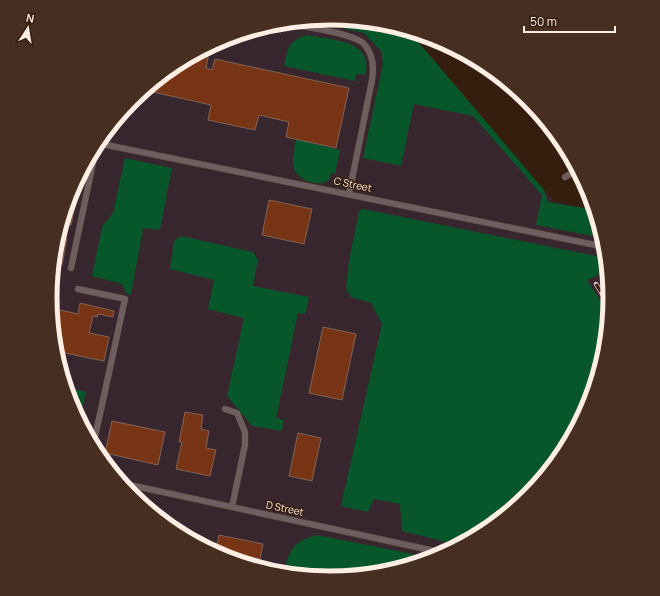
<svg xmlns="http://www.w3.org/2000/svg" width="660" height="596" viewBox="0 0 660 596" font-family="Manrope,sans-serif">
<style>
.industrial{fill:#38262f}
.green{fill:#08572a}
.building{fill:#783515;stroke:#826356}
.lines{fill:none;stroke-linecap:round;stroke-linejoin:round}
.service-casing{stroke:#523b2d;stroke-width:7}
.service{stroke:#6d5e5f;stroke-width:6}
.rail-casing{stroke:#ddcac0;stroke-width:4.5}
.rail{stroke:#361e0f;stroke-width:3;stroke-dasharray:9;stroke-linecap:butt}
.labels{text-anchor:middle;stroke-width:3;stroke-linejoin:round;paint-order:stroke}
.street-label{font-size:10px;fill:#ffeee4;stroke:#361e0f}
.rim{fill:none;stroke:#ffeee4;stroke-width:5}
</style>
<rect width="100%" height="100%" fill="#361e0f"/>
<path class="industrial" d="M330,18l55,5 24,8 145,171 41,8 10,34 5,54 -5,55 -16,52 -26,49 -35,42 -43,35 -48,26 -53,16 -54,5 -55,-5 -52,-16 -49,-26 -42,-35 -35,-43 -26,-48 -16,-53 -5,-54 5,-55 16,-52 26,-49 35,-42 43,-35 48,-26 53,-16z"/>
<g class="green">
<path d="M330,18l55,5 24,8 135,159 4,12 47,8 8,28 -67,-13 6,-30 -69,-79 -59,-12 -13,62 -38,-8 20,-94 -2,-13 -17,-18 -49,-11v-3z"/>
<path d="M307,35c24,5 68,5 58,40l-9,-1 -1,7 -71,-15c4,-18 4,-25 23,-31z"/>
<path d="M296,139l44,11 -5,24 -4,-1 -2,7c-7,4 -12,4 -19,2 -23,-8 -17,-24 -14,-43z"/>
<path d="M125,158l47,10 -12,62 -17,-2 -12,67 -5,-2 -4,-9 -30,-8 10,-49 11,-14z"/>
<path d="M363,209l243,49 2,17 -3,-3 -18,8 21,33 -3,40 -16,52 -26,49 -35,42 -43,35 -26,14 -57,-14 -2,-27 -26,-5 -6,13 -27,-6 41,-182 -11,-21 -20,-6 -5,-9 3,-27 10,-50z"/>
<path d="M181,236l72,16 5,8 -5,26 56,11 -4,17 -7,-1 -22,105 8,2 -2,11 -30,-5 -25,-30 17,-78 -36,-9 6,-29 -44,-11 4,-28z"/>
<path d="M66,387l20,5 -7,28 -8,-15z"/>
<path d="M317,535l116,23 -49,15 -54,5 -47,-5c9,-25 7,-30 34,-38z"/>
</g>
<g class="building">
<path d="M195,54l13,3 -2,11 6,2 3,-11 134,29 -13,60 -50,-11 3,-15 -30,-7 -4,15 -47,-10 3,-15 -67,-15 31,-25z"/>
<path d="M70,195l7,1 -6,29 -9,-2z"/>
<path d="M269,200l43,9 -8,35 -42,-9z"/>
<path d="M57,236l10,2 -5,27 -9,-2z"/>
<path d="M80,303l34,8 -1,6 -15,-3 -1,3 -4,-1 -4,17 20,4 -5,24 -49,-10 -4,-43 27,6z"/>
<path d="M323,327l33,7 -14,66 -33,-7z"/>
<path d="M185,412l18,3 -2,14 8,2 -3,17 10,2 -6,26 -34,-7 6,-27h-3z"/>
<path d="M112,421l53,11 -7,33 -53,-12z"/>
<path d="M298,433l23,5 -9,43 -23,-5z"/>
<path d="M219,535l44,9 -3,15 -44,-9z"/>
</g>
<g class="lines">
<defs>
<g id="service">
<path d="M283,23c17,3 71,10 81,21 9,10 10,24 8,36l-23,114"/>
<path d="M97,143l508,104"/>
<path d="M565,177l13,-7"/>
<path d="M71,268l26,-124"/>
<path d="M78,289l47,10 -32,147"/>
<path d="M225,409l12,4 8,19v13l-13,62"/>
<path d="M121,483l323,70"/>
</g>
</defs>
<use href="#service" class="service-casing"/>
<use href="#service" class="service"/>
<defs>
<g id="rail">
<path d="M603,279l6,10"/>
<path d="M596,284l13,21"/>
</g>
</defs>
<use href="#rail" class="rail-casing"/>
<use href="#rail" class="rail"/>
</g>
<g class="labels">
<g class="street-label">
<text transform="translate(353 184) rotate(12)" y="4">C Street</text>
<text transform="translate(285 508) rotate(12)" y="4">D Street</text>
</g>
</g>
<path d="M0 0H660V596H0ZM57 298a273 273 0 1 1 546 0a273 273 0 1 1-546 0Z" fill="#462f20" fill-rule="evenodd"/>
<path class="rim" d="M57 298a273 273 0 1 1 546 0a273 273 0 1 1-546 0Z"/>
<g transform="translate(28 28) rotate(12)" stroke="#361e0f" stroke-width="3" paint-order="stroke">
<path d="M0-3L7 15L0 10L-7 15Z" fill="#ffeee4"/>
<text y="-6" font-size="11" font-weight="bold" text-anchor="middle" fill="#ffeee4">N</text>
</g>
<path d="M524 26v6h91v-6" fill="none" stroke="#ffeee4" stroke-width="2"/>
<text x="530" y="26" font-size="12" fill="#ffeee4" stroke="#361e0f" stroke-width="3" paint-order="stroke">50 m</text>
</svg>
